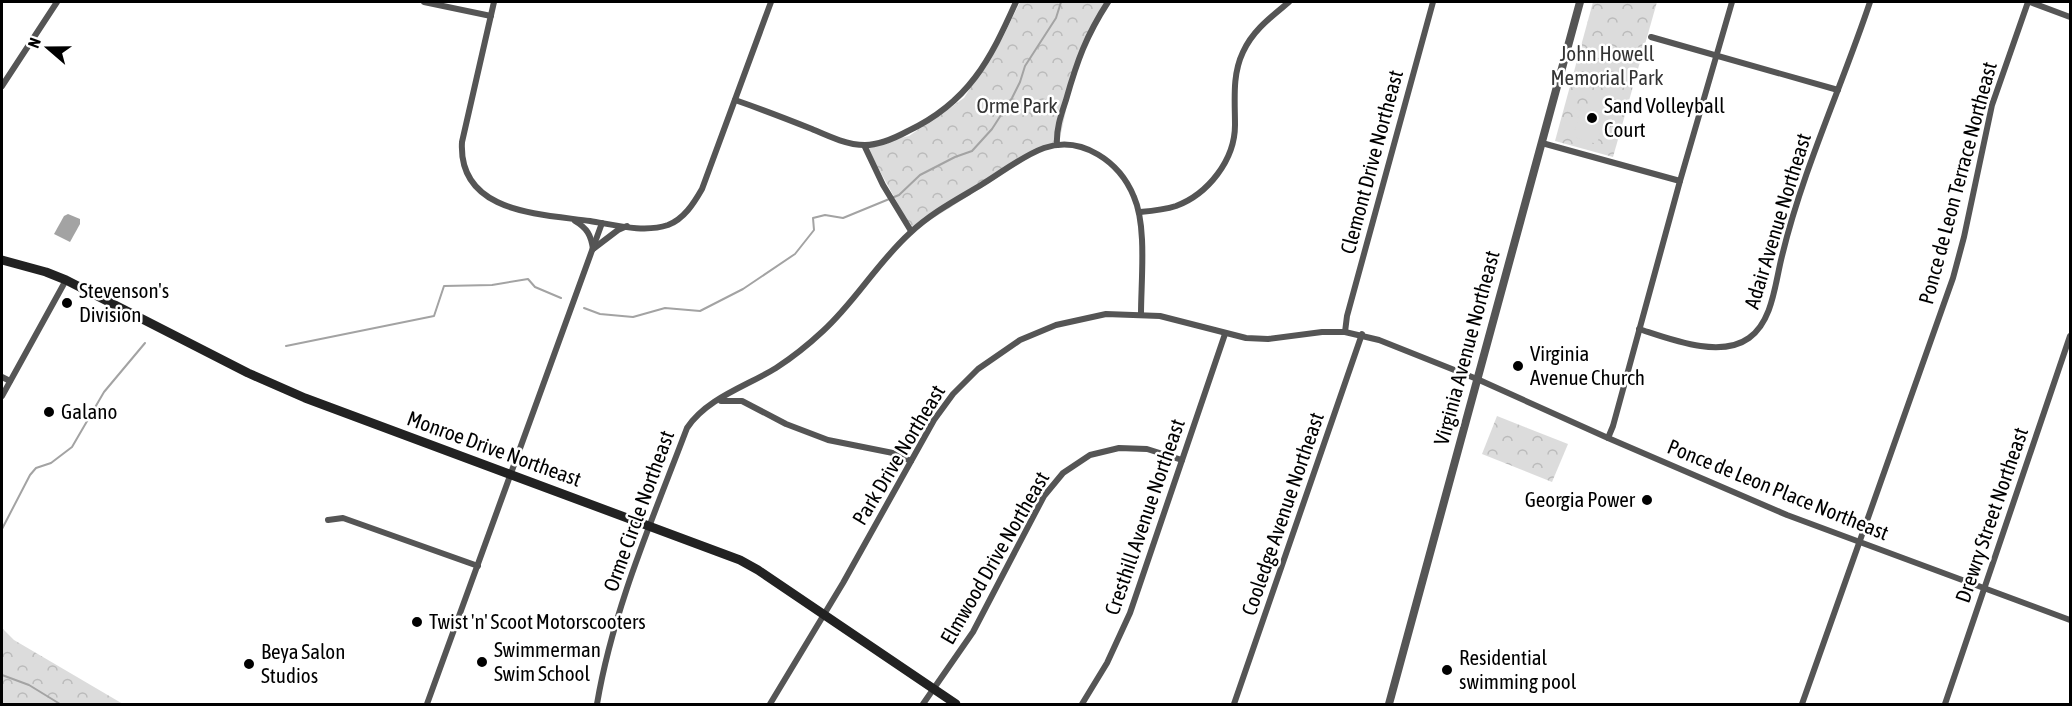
<svg xmlns="http://www.w3.org/2000/svg" width="2072" height="706" viewBox="0 0 2072 706" font-family="'Asap Condensed',sans-serif">
<style>
.park{fill:url(#park-crowns)}
.pitch{fill:#dcdcdc}
.water{fill:#a3a3a3}
.lines{fill:none;stroke-linecap:round;stroke-linejoin:round}
.stream{stroke:#a3a3a3;stroke-width:2}
.minor{stroke:#555;stroke-width:6}
.tertiary{stroke:#555;stroke-width:8}
.secondary{stroke:#222;stroke-width:9}
.poi-dot{fill:#000;stroke:#fff;stroke-width:2}
.labels{text-anchor:middle;stroke-width:5;stroke-linejoin:round;paint-order:stroke}
.park-label{font-size:21px;fill:#333;stroke:#fff}
.poi-label{font-size:21px;fill:#000;stroke:#fff;text-anchor:start}
.street-label{font-size:21px;fill:#000;stroke:#fff}
</style>
<defs>
<pattern id="park-crowns" width="20" height="18" patternUnits="userSpaceOnUse" patternTransform="scale(1.5)"><rect width="20" height="18" fill="#dcdcdc"/><path d="M2 6a3 3 0 1 1 6 0M12 15a3 3 0 1 1 6 0" fill="none" stroke="#bbb"/></pattern>
</defs>
<rect width="100%" height="100%" fill="#fff"/>
<g class="park">
<path d="M1020,2h92l-10,12 -28,59 -14,65 -147,93 -47,-85 43,-10 55,-38 39,-61z"/>
<path d="M1593,2h64l-44,155 -58,-16z"/>
<path d="M1497,416l71,28 -16,38 -70,-28z"/>
<path d="M2,628l12,12 109,64h-121z"/>
</g>
<g class="pitch">
<path d="M1581,107l25,7 -4,14 -25,-7z"/>
<path d="M1577,122l24,8 -4,14 -24,-7z"/>
</g>
<path class="water" d="M68,214l12,5v5l-10,18 -16,-8 10,-18z"/>
<g class="lines">
<g class="stream">
<path d="M584,308l16,6 33,3 32,-9 35,3 43,-22 52,-35 19,-24 -1,-12 12,-3 18,3 56,-23 21,-20 35,-18 17,-6 20,-22 20,-31 8,-16 5,-16 31,-48 5,-16"/>
<path d="M286,346l148,-30 10,-30 48,-1 36,-6 7,8 26,11"/>
<path d="M2,529l28,-54 6,-7 15,-5 21,-16 32,-55 41,-49"/>
<path d="M2,675l27,10 31,19"/>
</g>
<g class="minor">
<path d="M424,2l67,14"/>
<path d="M494,2l-32,140c-4,71 77,72 128,79 25,4 54,12 78,4 16,-6 26,-22 34,-36l69,-187"/>
<path d="M2030,2l40,15"/>
<path d="M1651,37l187,53"/>
<path d="M2,86l55,-84"/>
<path d="M735,100c26,9 52,19 77,29 16,7 35,16 53,16 15,0 30,-7 43,-14 61,-29 82,-71 108,-129"/>
<path d="M1542,143l138,38"/>
<path d="M864,145l19,40 28,46"/>
<path d="M1057,145c-1,-16 4,-30 9,-45 11,-39 20,-64 42,-98"/>
<path d="M1139,212c12,-1 25,-2 37,-6 32,-12 59,-46 59,-81 0,-25 -3,-50 8,-73 10,-22 28,-35 46,-50"/>
<path d="M575,221c12,7 16,14 18,28"/>
<path d="M593,249l25,-19 9,-4"/>
<path d="M1639,329c31,10 81,30 110,9 24,-17 26,-55 33,-82 21,-87 60,-170 88,-254"/>
<path d="M1345,332l2,-16 86,-314"/>
<path d="M2,377l8,4"/>
<path d="M2,396l64,-116"/>
<path d="M721,401h21l44,23 42,16 65,13 18,8"/>
<path d="M1608,438l5,-12 67,-245 52,-179"/>
<path d="M328,520l15,-2 135,48"/>
<path d="M427,704l175,-481"/>
<path d="M597,704c16,-95 56,-186 90,-276 20,-30 60,-42 89,-60 17,-11 32,-23 47,-37 32,-29 54,-68 87,-98 21,-20 46,-33 71,-48 20,-12 41,-29 63,-37 38,-13 76,14 90,49 13,29 7,84 7,117"/>
<path d="M770,704l73,-121 91,-163 19,-26 25,-25 42,-29 36,-15 50,-11 54,2 86,22 22,1 54,-7h23l34,8 98,39 131,59 179,77 283,105"/>
<path d="M923,704l50,-72 71,-136 19,-23 27,-18 29,-7 28,1 35,11"/>
<path d="M1082,704l25,-41 23,-50 95,-279"/>
<path d="M1234,704l128,-370"/>
<path d="M1802,704l151,-426 11,-41 28,-132 36,-103"/>
<path d="M1945,704l125,-368"/>
</g>
<path class="tertiary" d="M1389,704l191,-702"/>
<path class="secondary" d="M2,260l44,12 20,8 182,93 57,25 435,162 18,10 198,134"/>
</g>
<g class="poi-dot">
<circle cx="1592" cy="118" r="6"/>
<circle cx="67" cy="303" r="6"/>
<circle cx="1518" cy="366" r="6"/>
<circle cx="49" cy="412" r="6"/>
<circle cx="1647" cy="500" r="6"/>
<circle cx="417" cy="622" r="6"/>
<circle cx="482" cy="662" r="6"/>
<circle cx="249" cy="664" r="6"/>
<circle cx="1447" cy="670" r="6"/>
</g>
<g class="labels">
<g class="park-label">
<text x="1607" y="61">John Howell<tspan x="1607" dy="24">Memorial Park</tspan></text>
<text x="1017" y="113">Orme Park</text>
</g>
<g class="poi-label">
<text x="1604" y="113">Sand Volleyball<tspan x="1604" dy="24">Court</tspan></text>
<text x="79" y="298">Stevenson's<tspan x="79" dy="24">Division</tspan></text>
<text x="1530" y="361">Virginia<tspan x="1530" dy="24">Avenue Church</tspan></text>
<text x="61" y="419">Galano</text>
<text x="1635" y="507" text-anchor="end">Georgia Power</text>
<text x="429" y="629">Twist 'n' Scoot Motorscooters</text>
<text x="494" y="657">Swimmerman<tspan x="494" dy="24">Swim School</tspan></text>
<text x="261" y="659">Beya Salon<tspan x="261" dy="24">Studios</tspan></text>
<text x="1459" y="665">Residential<tspan x="1459" dy="24">swimming pool</tspan></text>
</g>
<g class="street-label">
<text transform="translate(1372 162) rotate(-75)" y="7">Clemont Drive Northeast</text>
<text transform="translate(1958 183) rotate(-75)" y="7">Ponce de Leon Terrace Northeast</text>
<text transform="translate(1778 221) rotate(-73)" y="7">Adair Avenue Northeast</text>
<text transform="translate(1467 348) rotate(-75)" y="7">Virginia Avenue Northeast</text>
<text transform="translate(494 449) rotate(20)" y="7">Monroe Drive Northeast</text>
<text transform="translate(899 455) rotate(-59)" y="7">Park Drive Northeast</text>
<text transform="translate(1778 490) rotate(22)" y="7">Ponce de Leon Place Northeast</text>
<text transform="translate(639 511) rotate(-70)" y="7">Orme Circle Northeast</text>
<text transform="translate(1283 514) rotate(-71)" y="7">Cooledge Avenue Northeast</text>
<text transform="translate(1992 515) rotate(-71)" y="7">Drewry Street Northeast</text>
<text transform="translate(1145 517) rotate(-71)" y="7">Cresthill Avenue Northeast</text>
<text transform="translate(995 558) rotate(-60)" y="7">Elmwood Drive Northeast</text>
</g>
</g>
<rect width="2072" height="706" fill="none" stroke="#000000" stroke-width="6"/>
<g transform="translate(48 48) rotate(290)" stroke="#ffffff" stroke-width="4.5" paint-order="stroke">
<path d="M0-4.5L10 22L0 15L-10 22Z" fill="#000000"/>
<text y="-9" font-size="16" font-weight="bold" text-anchor="middle" fill="#000000">N</text>
</g>
</svg>
